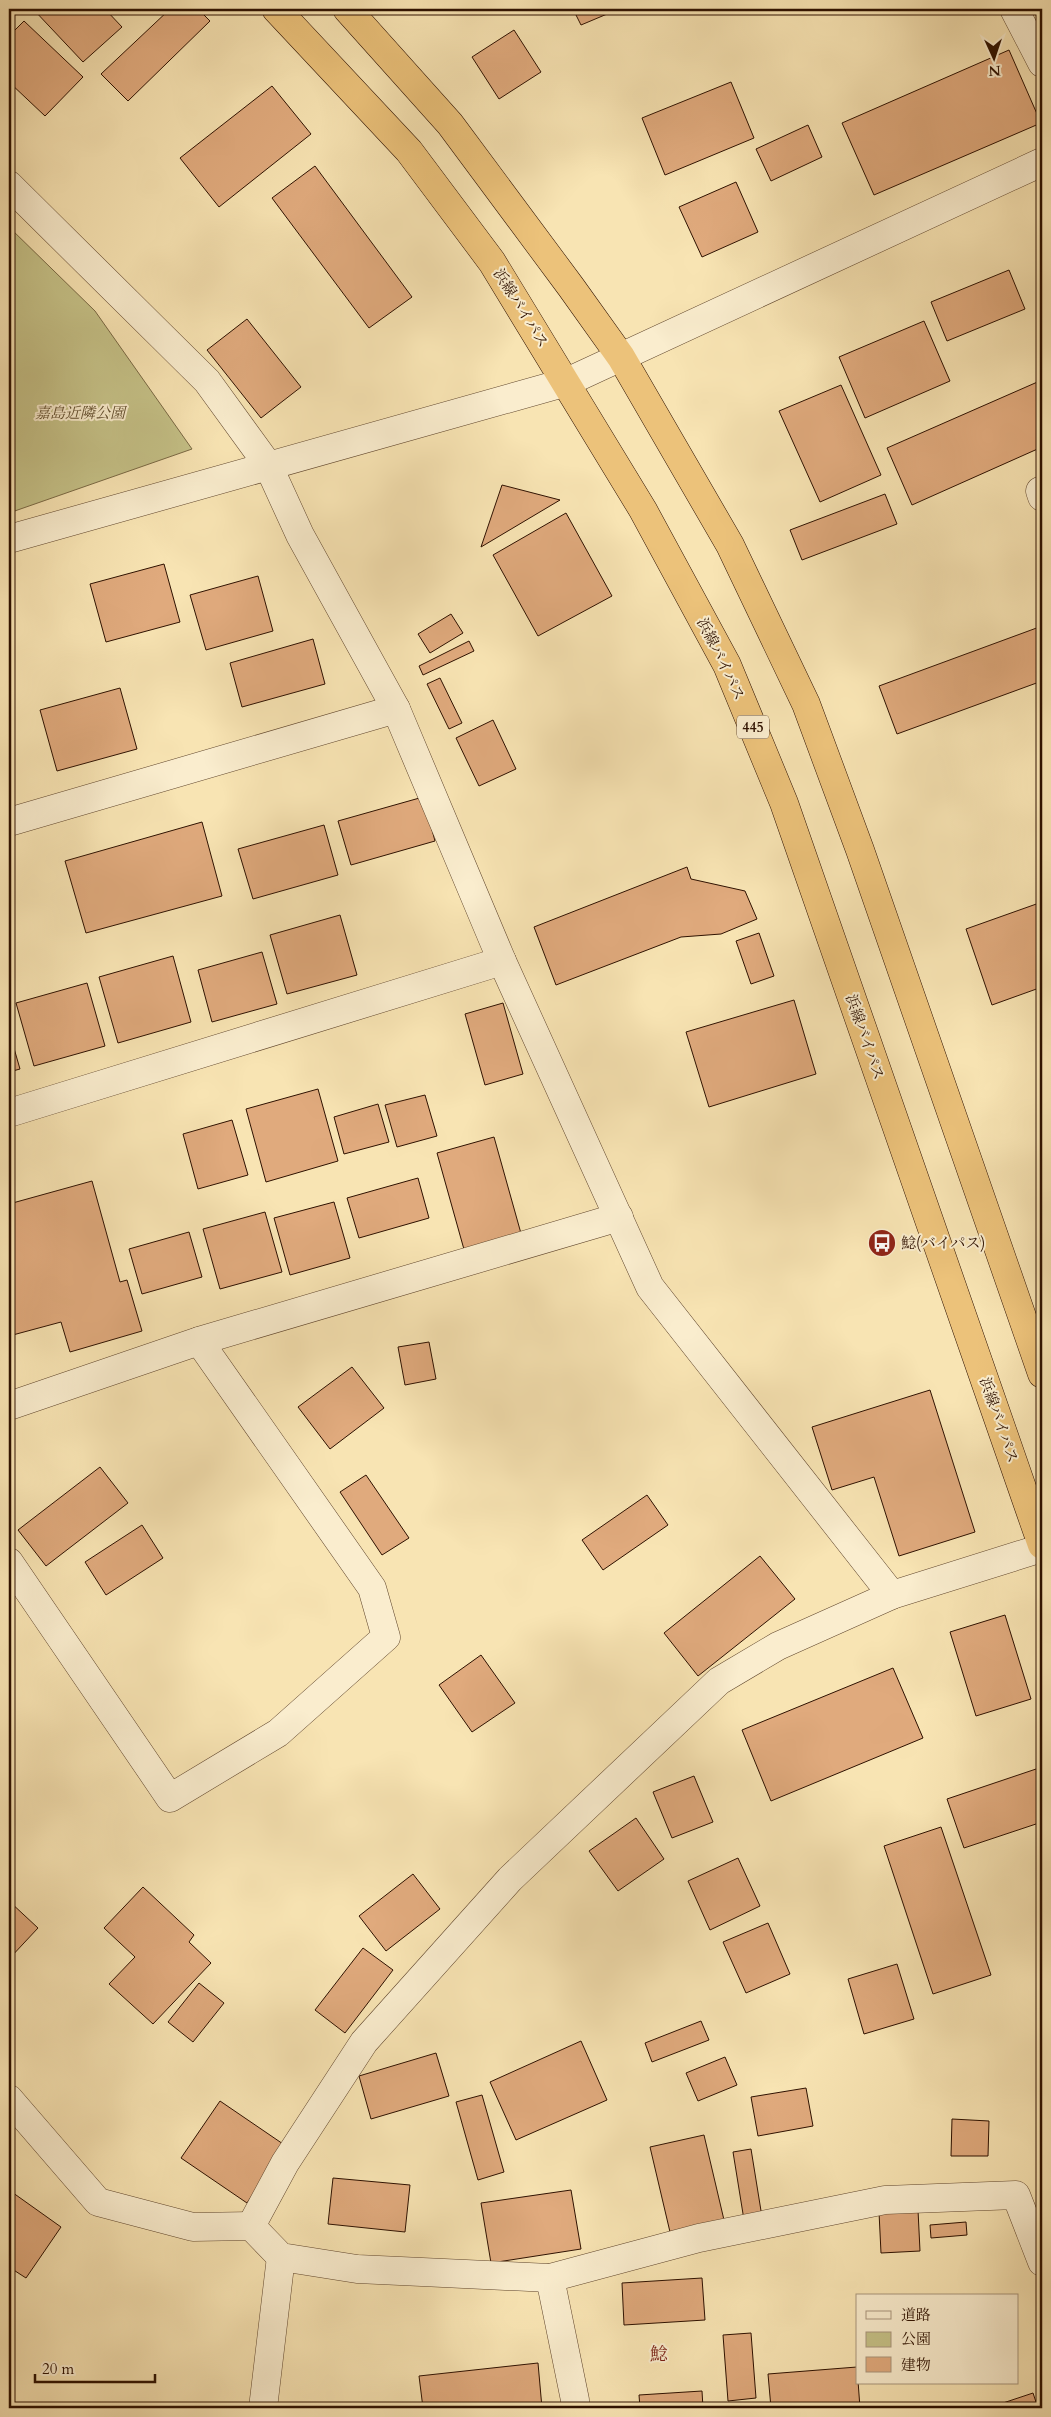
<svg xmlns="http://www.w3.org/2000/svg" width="1051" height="2417" viewBox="0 0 1051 2417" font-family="Cardo,'Noto Serif JP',serif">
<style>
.green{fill:#c5c187;stroke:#7a6944}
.building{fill:#e0aa7d;stroke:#2e1100}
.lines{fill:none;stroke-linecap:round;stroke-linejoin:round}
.minor-casing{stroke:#60462d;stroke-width:29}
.tertiary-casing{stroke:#60462d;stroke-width:29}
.trunk-casing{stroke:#2e1100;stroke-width:29}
.minor{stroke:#faedce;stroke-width:28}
.tertiary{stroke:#faedce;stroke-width:28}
.trunk{stroke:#ecc27a;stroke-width:28}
.labels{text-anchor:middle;stroke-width:4;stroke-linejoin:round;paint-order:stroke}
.shield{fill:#faedce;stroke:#6b533e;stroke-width:1}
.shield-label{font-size:14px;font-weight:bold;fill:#2e1100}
.street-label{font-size:15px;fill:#2e1100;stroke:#faedce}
.park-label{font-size:15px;font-style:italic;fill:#634f2f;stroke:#faedce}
.poi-label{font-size:15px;fill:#2e1100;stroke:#faedce;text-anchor:start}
.quarter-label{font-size:18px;fill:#7a1f14;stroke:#faedce}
</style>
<rect width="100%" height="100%" fill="#f8e4b3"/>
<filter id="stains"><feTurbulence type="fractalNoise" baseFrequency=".004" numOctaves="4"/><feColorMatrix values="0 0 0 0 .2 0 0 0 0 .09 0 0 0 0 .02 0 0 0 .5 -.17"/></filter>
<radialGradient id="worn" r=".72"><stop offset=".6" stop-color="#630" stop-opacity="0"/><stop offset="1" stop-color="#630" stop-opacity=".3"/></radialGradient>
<path class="green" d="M9,227l86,84 97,138 -183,64z"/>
<g class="building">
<path d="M33,9h72l17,18 -39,35z"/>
<path d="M170,9h28l12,12 -82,80 -27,-27z"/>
<path d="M573,9h46l-38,16z"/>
<path d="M24,21l59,56 -38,39 -36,-34v-46z"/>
<path d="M514,30l27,42 -42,27 -27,-42z"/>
<path d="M1009,50l32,73 -167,72 -32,-72z"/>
<path d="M731,82l23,56 -89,37 -23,-57z"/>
<path d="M272,86l39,48 -92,73 -39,-49z"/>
<path d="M808,125l14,32 -51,24 -15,-32z"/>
<path d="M315,166l97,131 -43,31 -97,-130z"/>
<path d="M736,182l22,50 -56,25 -23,-50z"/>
<path d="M1009,270l16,39 -78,32 -16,-39z"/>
<path d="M247,319l54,68 -40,31 -54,-68z"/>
<path d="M924,321l26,60 -85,37 -26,-61z"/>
<path d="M1042,380v67l-130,58 -25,-57z"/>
<path d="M841,385l40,90 -61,27 -41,-91z"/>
<path d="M502,485l58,15 -79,47z"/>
<path d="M885,494l12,30 -95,36 -12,-30z"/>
<path d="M566,513l46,83 -74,40 -45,-81z"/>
<path d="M164,564l16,58 -74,20 -16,-58z"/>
<path d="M258,576l15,55 -67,19 -16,-55z"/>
<path d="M451,614l12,19 -33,20 -12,-19z"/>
<path d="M1042,626v55l-145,53 -18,-48z"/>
<path d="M313,639l12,45 -83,23 -12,-44z"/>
<path d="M469,641l5,10 -51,24 -4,-9z"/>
<path d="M440,678l22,45 -13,6 -22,-45z"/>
<path d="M120,688l17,61 -80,22 -17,-61z"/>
<path d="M493,720l23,49 -37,17 -23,-48z"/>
<path d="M423,797l12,44 -84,24 -13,-44z"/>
<path d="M202,822l20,74 -136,37 -21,-72z"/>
<path d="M324,825l14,50 -85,24 -15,-50z"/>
<path d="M687,867l4,12 54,12 12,28 -36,15 -40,3 -125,48 -22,-58z"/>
<path d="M1042,902v85l-50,18 -26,-76z"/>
<path d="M340,915l17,60 -70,19 -17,-59z"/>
<path d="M759,933l15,43 -23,8 -15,-43z"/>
<path d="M262,952l15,52 -65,18 -14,-52z"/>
<path d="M173,956l18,66 -73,21 -19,-66z"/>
<path d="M87,983l18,63 -71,20 -18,-63z"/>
<path d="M794,1000l22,74 -107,33 -23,-75z"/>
<path d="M503,1003l20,71 -38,11 -20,-71z"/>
<path d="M9,1031l11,38 -11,3z"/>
<path d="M318,1089l20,72 -72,21 -20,-73z"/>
<path d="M425,1095l12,41 -40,11 -12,-42z"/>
<path d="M378,1104l11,38 -45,12 -10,-37z"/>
<path d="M232,1120l16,55 -50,14 -15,-55z"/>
<path d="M494,1137l28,100 -57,16 -28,-100z"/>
<path d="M418,1178l11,40 -70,20 -12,-40z"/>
<path d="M92,1181l28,101 7,-2 15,51 -72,21 -9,-30 -52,14v-132z"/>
<path d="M334,1202l16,56 -60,17 -16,-57z"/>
<path d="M265,1212l17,60 -62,17 -17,-60z"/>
<path d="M189,1232l13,45 -60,17 -13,-45z"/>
<path d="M429,1342l7,37 -31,6 -7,-38z"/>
<path d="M352,1367l32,41 -54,41 -32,-42z"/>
<path d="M930,1390l45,142 -76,24 -25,-79 -42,13 -20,-63z"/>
<path d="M100,1467l28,36 -82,63 -28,-36z"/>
<path d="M366,1475l43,63 -27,17 -42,-63z"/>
<path d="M647,1495l21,30 -65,45 -21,-30z"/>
<path d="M142,1525l21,33 -57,37 -21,-33z"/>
<path d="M760,1556l35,43 -97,77 -34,-43z"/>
<path d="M1005,1615l26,84 -55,17 -26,-84z"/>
<path d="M481,1655l34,48 -43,29 -33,-47z"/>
<path d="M893,1668l30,70 -152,63 -29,-71z"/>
<path d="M1042,1767v55l-78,26 -17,-49z"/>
<path d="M694,1776l19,46 -41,16 -19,-46z"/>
<path d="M636,1818l28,41 -46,32 -29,-40z"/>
<path d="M941,1827l50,148 -58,19 -49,-148z"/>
<path d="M738,1858l22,48 -50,24 -22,-49z"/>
<path d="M413,1874l27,35 -54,42 -27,-35z"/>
<path d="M143,1887l51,48 -5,7 22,21 -58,61 -44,-40 26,-27 -31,-29z"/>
<path d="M9,1901l29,27 -29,31z"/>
<path d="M768,1923l22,51 -44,19 -23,-51z"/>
<path d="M363,1948l30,22 -48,63 -30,-23z"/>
<path d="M897,1964l17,55 -50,15 -16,-55z"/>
<path d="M199,1983l25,20 -31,39 -25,-20z"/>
<path d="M701,2021l8,19 -57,22 -7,-19z"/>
<path d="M581,2041l26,59 -91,40 -26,-58z"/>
<path d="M436,2053l13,43 -78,23 -12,-43z"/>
<path d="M725,2057l12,28 -39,16 -12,-28z"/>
<path d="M806,2088l7,38 -55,10 -7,-39z"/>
<path d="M482,2095l22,77 -26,8 -22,-78z"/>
<path d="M220,2101l66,45 -39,57 -66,-45z"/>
<path d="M952,2119l37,2 -1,35h-37z"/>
<path d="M704,2135l20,85 -54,12 -20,-85z"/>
<path d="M751,2149l11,68 -18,3 -11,-68z"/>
<path d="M333,2178l77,7 -5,47 -77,-8z"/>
<path d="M9,2190l52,37 -35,51 -17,-11z"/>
<path d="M571,2190l10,59 -90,14 -10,-60z"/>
<path d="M918,2210l2,41 -39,2 -2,-41z"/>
<path d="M966,2222l1,13 -36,3 -1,-13z"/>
<path d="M702,2278l3,42 -81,5 -2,-42z"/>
<path d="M751,2333l5,65 -28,3 -5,-66z"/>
<path d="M538,2363l4,45h-119l-4,-32z"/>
<path d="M857,2367l3,41h-89l-3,-34z"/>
<path d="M702,2391l1,17h-63l-1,-13z"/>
<path d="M1033,2393l5,15h-50z"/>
</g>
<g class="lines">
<defs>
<g id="minor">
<path d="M1014,9l28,54"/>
<path d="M9,185l198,196 61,84 32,70 96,174 106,252 148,326 242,308"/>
<path d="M1042,490l-2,1 2,6"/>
<path d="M9,822l387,-113"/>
<path d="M9,1113l493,-152"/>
<path d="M9,1406l190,-65 420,-124"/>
<path d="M9,1562l161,236 108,-65 108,-96 -14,-49 -173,-247"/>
<path d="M9,2099l89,103 95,25 58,-1 30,31 76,12 193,9 149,-40 186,-38 131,-5 26,67"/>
<path d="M251,2226l34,-63 79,-121 146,-163 209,-198 59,-35 114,-51 150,-47"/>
<path d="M550,2278l25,122v8"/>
<path d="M263,2408l18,-151"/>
</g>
<path id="tertiary" d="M9,539l558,-157 475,-220"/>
<g id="trunk">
<path d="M276,9l133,142 83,111 151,248 84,155 57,138 258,742"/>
<path d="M347,9l103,115 121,163 50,70 109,188 76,159 54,146 182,524"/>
</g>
</defs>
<use href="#minor" class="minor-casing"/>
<use href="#tertiary" class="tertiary-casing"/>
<use href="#trunk" class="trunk-casing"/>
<use href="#minor" class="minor"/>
<use href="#tertiary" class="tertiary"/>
<use href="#trunk" class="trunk"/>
</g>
<defs>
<symbol id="bus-disc" viewBox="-11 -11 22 22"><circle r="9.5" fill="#8f2418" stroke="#faedce"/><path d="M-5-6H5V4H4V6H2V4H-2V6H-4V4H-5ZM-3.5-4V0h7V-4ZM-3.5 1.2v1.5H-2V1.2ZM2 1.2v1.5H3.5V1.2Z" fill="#fff"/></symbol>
</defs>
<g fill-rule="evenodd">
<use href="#bus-disc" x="866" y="1227" width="32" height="32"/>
</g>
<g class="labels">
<rect class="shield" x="737" y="715.5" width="32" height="23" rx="4"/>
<g class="shield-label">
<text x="753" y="732">445</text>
</g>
<g class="street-label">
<text transform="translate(521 308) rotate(58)" y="5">浜線バイパス</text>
<text transform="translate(721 659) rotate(64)" y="5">浜線バイパス</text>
<text transform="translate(865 1037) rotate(71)" y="5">浜線バイパス</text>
<text transform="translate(999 1420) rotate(71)" y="5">浜線バイパス</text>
</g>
<g class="park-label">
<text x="80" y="418">嘉島近隣公園</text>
</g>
<g class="poi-label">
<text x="901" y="1248">鯰(バイパス)</text>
</g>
<g class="quarter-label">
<text x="659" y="2360">鯰</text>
</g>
</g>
<rect width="1051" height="2417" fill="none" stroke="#f8e4b3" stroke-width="30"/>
<rect x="10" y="10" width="1031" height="2397" fill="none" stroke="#2e1100" stroke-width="2.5"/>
<rect x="15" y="15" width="1021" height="2387" fill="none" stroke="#2e1100"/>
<rect x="856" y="2294" width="162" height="90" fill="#faedce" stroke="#a8957c"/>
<rect x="866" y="2311" width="25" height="8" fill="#faedce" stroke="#a8957c"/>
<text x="901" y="2320" font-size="15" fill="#2e1100">道路</text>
<rect x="866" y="2332" width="25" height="15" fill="#c5c187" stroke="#a8957c"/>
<text x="901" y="2344" font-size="15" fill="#2e1100">公園</text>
<rect x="866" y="2357" width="25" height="15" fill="#e0aa7d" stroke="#a8957c"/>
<text x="901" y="2370" font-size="15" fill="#2e1100">建物</text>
<g transform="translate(994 58) rotate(177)" stroke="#faedce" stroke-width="4" paint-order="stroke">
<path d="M0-4L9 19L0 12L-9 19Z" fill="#2e1100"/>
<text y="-8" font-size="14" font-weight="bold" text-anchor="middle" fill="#2e1100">N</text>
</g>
<path d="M35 2374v8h120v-8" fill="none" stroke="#2e1100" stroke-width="2.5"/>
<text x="42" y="2374" font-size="15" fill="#2e1100" stroke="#faedce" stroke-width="4" paint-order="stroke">20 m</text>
<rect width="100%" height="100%" filter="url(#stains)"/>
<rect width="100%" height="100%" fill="url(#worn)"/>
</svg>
